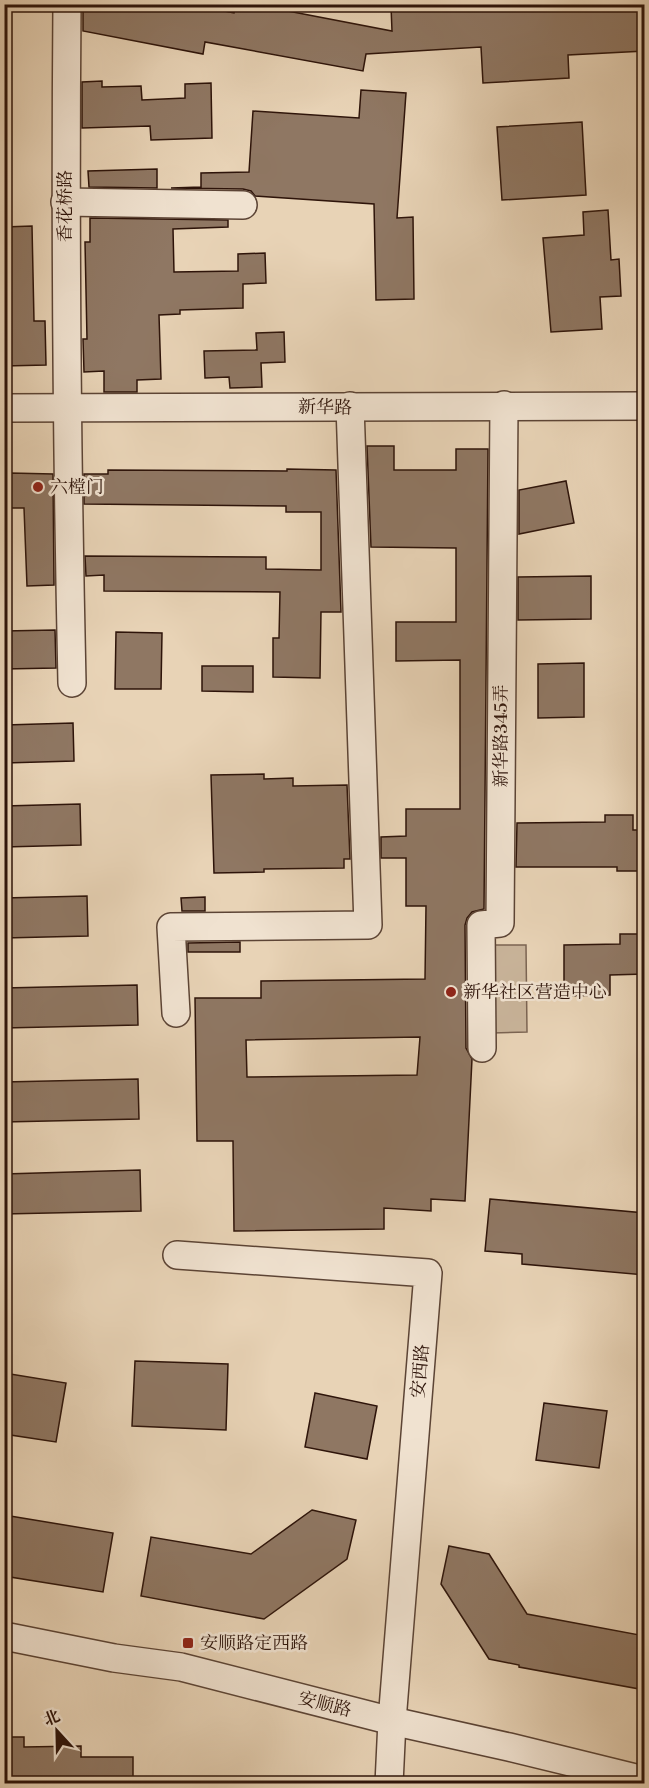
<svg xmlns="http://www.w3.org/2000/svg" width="649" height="1788" viewBox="0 0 649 1788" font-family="'Libre Bodoni','Noto Serif SC',serif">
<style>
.green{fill:#c8b399;stroke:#7b6452;stroke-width:1.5}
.building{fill:#8f7763;stroke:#2e140a;stroke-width:1.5;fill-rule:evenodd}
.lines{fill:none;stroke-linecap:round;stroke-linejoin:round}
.minor-casing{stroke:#5c4435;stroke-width:30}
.minor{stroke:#f0e2d0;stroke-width:27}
.poi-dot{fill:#8f2418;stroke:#f0e2d0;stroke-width:2}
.labels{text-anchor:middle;stroke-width:5;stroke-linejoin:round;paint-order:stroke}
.street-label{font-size:18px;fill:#2e140a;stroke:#f0e2d0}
.poi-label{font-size:18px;fill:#2e140a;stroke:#f0e2d0;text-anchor:start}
</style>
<rect width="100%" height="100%" fill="#e8d3b6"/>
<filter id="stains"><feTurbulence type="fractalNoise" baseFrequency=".00333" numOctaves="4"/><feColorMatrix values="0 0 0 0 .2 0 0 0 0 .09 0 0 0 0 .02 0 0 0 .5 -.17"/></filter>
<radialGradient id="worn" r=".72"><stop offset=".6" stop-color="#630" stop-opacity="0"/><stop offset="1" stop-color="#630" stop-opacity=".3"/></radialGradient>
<path class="green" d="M491,945h35l1,87 -35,1z"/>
<g class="building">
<path d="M83,4h103l48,9 2,-9h15l141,27 -1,-25 29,-2h145v6l80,-5v46l-77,4 1,23 -86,5 -2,-36 -115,7 -3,17 -158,-29 -2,12 -120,-23z"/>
<path d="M102,81v6l39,-1 1,14 43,-2v-14l26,-1 1,55 -61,2 -1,-14 -68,2v-46z"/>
<path d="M361,90l45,3 -9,125 16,-1 1,82 -38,1 -2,-96 -119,-8 -4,-5 -8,-2 -72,-1 30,-1v-14l48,-1 4,-61 106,7z"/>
<path d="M582,122l4,73 -84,5 -5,-73z"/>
<path d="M157,169v19l-68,-1 -1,-16z"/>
<path d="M608,210l3,50 8,-1 2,37 -21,1 2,32 -51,3 -8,-94 41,-3 -1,-23z"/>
<path d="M90,218l138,2v7l-55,2 1,43 64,-1v-17l27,-1 1,30 -23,1v24l-63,2v4l-21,1 2,64 -24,1v12h-33v-21l-20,1 -1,-33h4l-2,-97h5z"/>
<path d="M32,226l2,95h11l1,44 -42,1v-139z"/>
<path d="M284,332l1,30 -24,1 1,24 -32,1 -1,-11 -24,1 -1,-27 53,-1 -1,-17z"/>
<path d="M367,446h27v24h62v-21h32l-4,460 -12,3 -5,6 -2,7 1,123 6,11 -7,142 -34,-2v12l-47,-3v21l-150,2 -1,-90h-36l-2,-143h66v-17l164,-2 1,-73h-20v-48h-25v-21l25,-1v-27h54v-149l-64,1v-39h60v-74l-85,-1zM420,1037l-3,38 -170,2 -1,-37z"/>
<path d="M287,469l49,1 5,142h-20l-1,66 -47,-1v-39h6l1,-46 -176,-1v-16l-18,1 -1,-20 181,1v12l55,1v-58h-35v-6l-202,-2v-30h24v-4l179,1z"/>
<path d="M10,473l43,1 1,111 -27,1 -3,-78h-14z"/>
<path d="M566,481l8,42 -55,11v-44z"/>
<path d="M591,576v43l-73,1v-43z"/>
<path d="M55,630l1,38 -52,1v-38z"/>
<path d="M116,632l46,1 -1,56h-46z"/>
<path d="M584,663v54l-46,1v-54z"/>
<path d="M202,666h51v26l-51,-1z"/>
<path d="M73,723l1,38 -69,2v-38z"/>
<path d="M264,774v5l29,-1v8l54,-1 3,74h-6v9l-80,1v3l-50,1 -3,-98z"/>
<path d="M80,804l1,41 -77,2v-41z"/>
<path d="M605,815h28v15h12v41h-28v-4h-101l1,-44 88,-1z"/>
<path d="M87,896l1,40 -84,2v-40z"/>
<path d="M205,897v14h-23l-1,-13z"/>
<path d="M620,934h25v40l-35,1v20l-46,1v-51l56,-1z"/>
<path d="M240,942v10h-52v-9z"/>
<path d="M137,985l1,40 -134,3v-40z"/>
<path d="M138,1079l1,40 -135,3v-40z"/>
<path d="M140,1170l1,41 -137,3v-40z"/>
<path d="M490,1199l155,14v62l-123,-11v-10l-37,-3z"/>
<path d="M135,1361l93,3 -2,66 -94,-4z"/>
<path d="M4,1373l62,10 -10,59 -52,-8z"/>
<path d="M315,1393l62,13 -10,53 -62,-12z"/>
<path d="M544,1403l63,8 -8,57 -63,-8z"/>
<path d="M312,1510l44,10 -9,39 -83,60 -123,-23 10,-59 100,17z"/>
<path d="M4,1515l109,18 -10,59 -99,-16z"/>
<path d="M449,1546l40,8 38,60 118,22v54l-126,-23v-2l-30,-6 -48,-75z"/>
<path d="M4,1737h20v10l57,-1v11h52v27h-129z"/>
</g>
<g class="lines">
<defs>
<g id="minor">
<path d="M67,4c-2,227 0,452 5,679"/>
<path d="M65,202l178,3"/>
<path d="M4,408l640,-2"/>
<path d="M176,1013l-5,-86 197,-2 -18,-519"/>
<path d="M482,1048l-1,-123 19,-2 4,-518"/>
<path d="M177,1255l251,18 -36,448 -3,63"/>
<path d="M4,1636l110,22 67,9 211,54 117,26 135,33"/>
</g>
</defs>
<use href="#minor" class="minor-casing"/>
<use href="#minor" class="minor"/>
</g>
<g class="poi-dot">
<circle cx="38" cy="487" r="6"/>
<circle cx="451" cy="992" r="6"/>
<rect x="182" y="1637" width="12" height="12" rx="3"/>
</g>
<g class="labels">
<g class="street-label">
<text transform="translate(65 206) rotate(-90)" y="6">香花桥路</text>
<text transform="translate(325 407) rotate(1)" y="6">新华路</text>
<text transform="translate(501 736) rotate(-90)" y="6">新华路345弄</text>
<text transform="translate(420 1371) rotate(-85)" y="6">安西路</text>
<text transform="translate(325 1704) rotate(14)" y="6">安顺路</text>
</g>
<g class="poi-label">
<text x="50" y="493">六樘门</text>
<text x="463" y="998">新华社区营造中心</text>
<text x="200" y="1649">安顺路定西路</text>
</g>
</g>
<rect width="649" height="1788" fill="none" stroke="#e8d3b6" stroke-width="24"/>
<rect x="6" y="6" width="637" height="1776" fill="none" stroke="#2e140a" stroke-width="3"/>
<rect x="12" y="12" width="625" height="1764" fill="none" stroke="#2e140a" stroke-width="1.5"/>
<g transform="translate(57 1731) rotate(338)" stroke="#f0e2d0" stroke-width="4.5" paint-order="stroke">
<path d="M0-4.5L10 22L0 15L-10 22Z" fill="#2e140a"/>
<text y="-9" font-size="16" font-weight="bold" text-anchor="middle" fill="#2e140a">北</text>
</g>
<rect width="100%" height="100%" filter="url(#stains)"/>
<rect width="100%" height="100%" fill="url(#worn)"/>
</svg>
